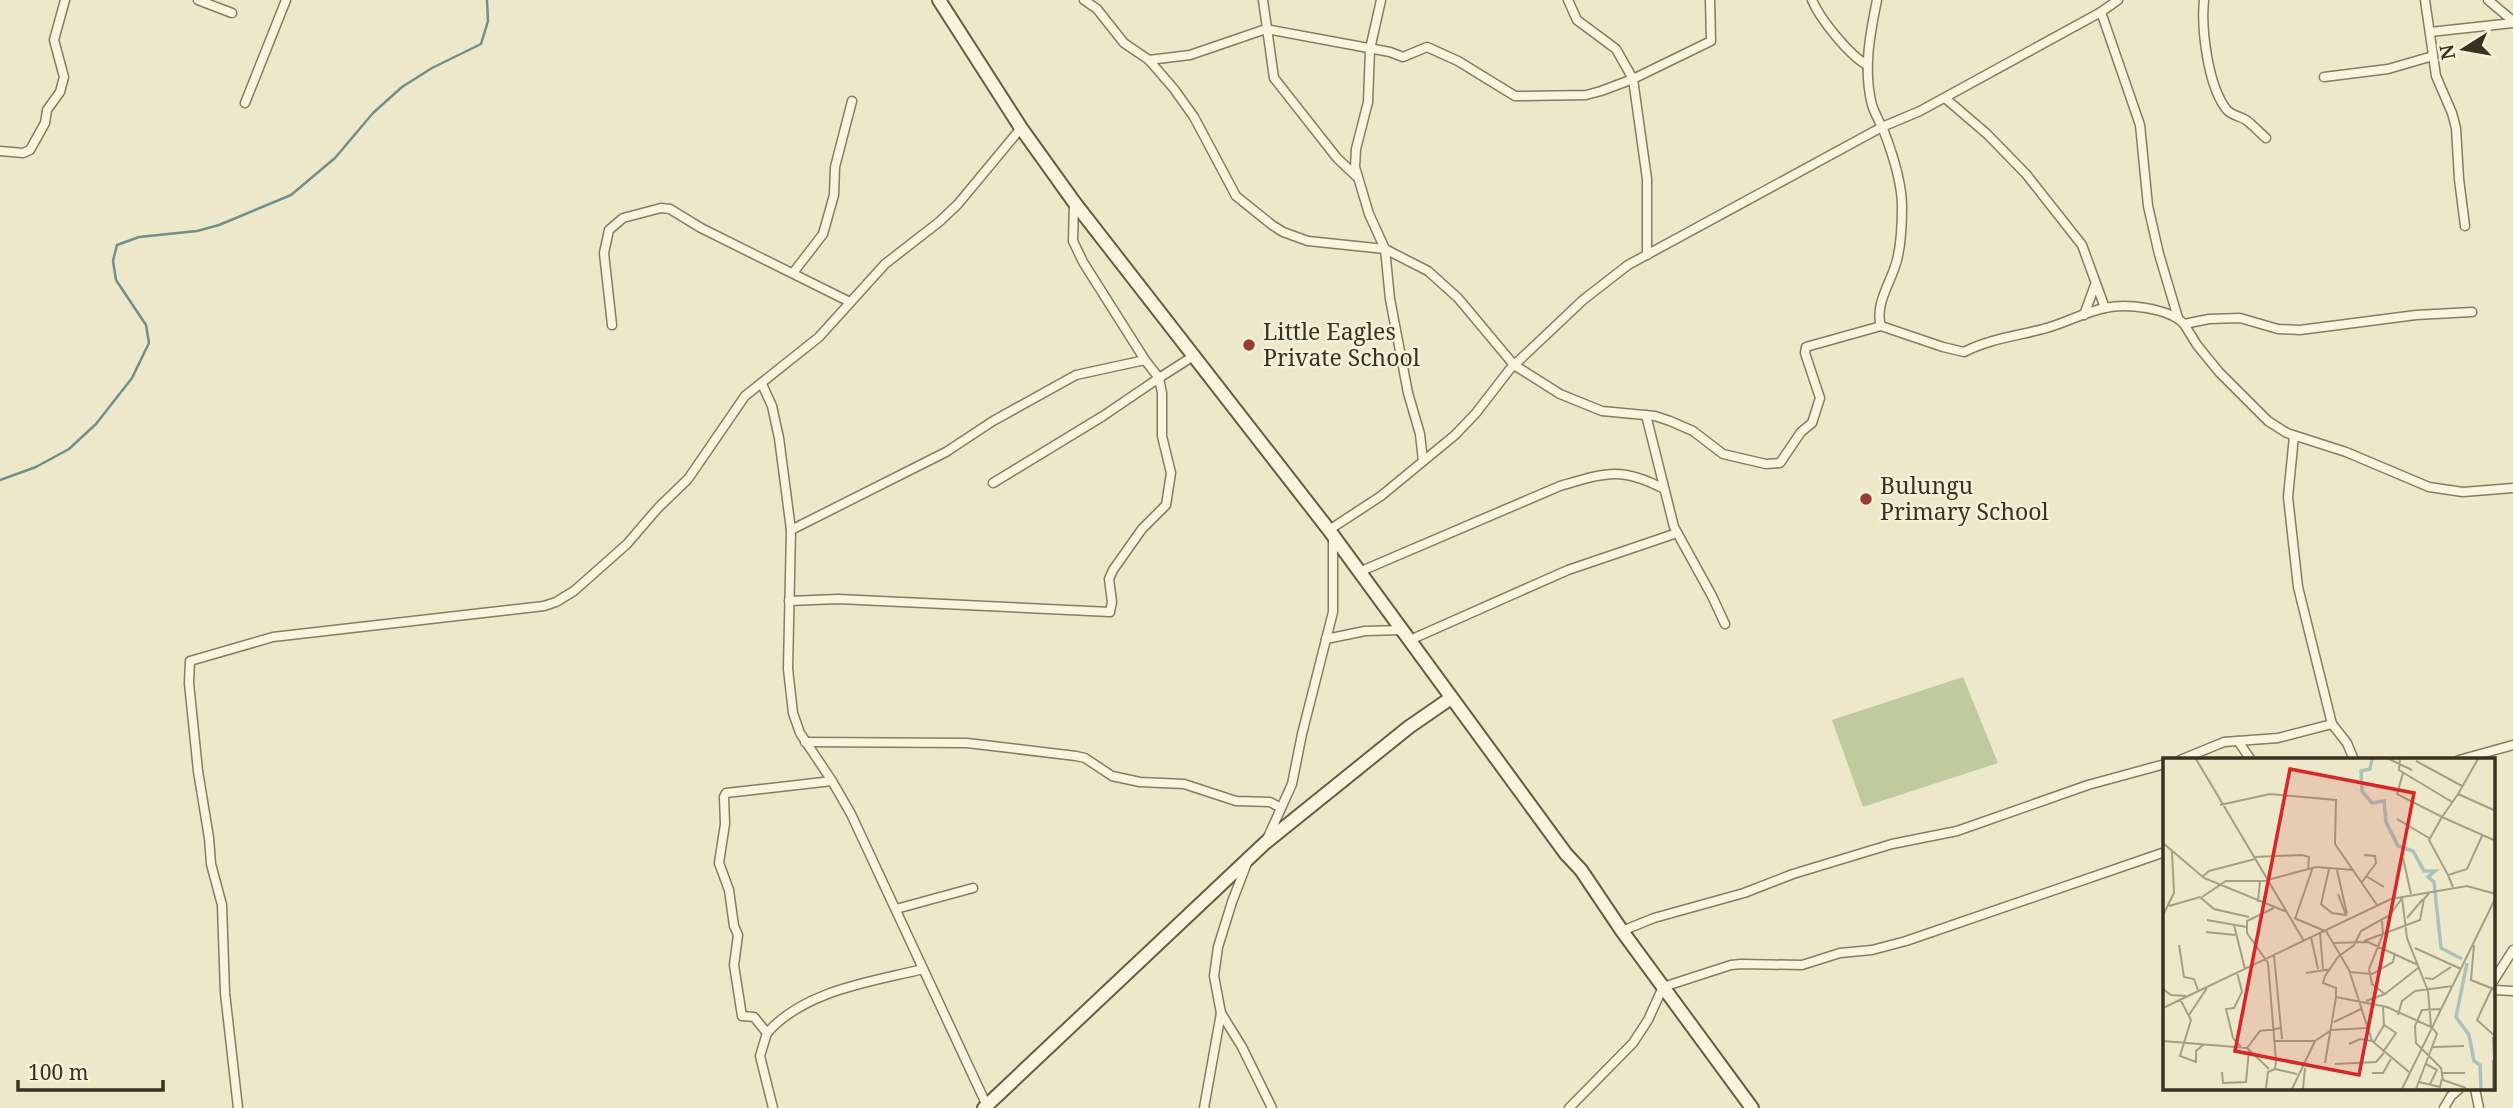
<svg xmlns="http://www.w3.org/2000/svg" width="2513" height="1108" viewBox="0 0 2513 1108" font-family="'Noto Serif',serif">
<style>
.green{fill:#bfcb9d}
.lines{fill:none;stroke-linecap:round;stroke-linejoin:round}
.stream{stroke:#70908d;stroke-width:2.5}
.street-casing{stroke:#897b5e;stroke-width:11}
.secondary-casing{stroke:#6b5c41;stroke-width:16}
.street{stroke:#f8f4dd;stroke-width:8}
.secondary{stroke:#f8f4dd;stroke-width:12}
.poi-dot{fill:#963e31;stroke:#f5f1d9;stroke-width:2.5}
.labels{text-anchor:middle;stroke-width:5;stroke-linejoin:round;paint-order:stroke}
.poi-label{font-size:23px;fill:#3a3121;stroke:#f5f1d9;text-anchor:start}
.inset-river{fill:none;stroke:#aac2be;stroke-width:3.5}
.inset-road{fill:none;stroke:#a59f86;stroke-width:2}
.view{fill:#d62828;fill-opacity:0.15;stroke:#d62828;stroke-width:3.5}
.inset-edge{fill:none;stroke:#3a3121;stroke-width:3.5}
</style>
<rect width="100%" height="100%" fill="#ede8c9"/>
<path class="green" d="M1963,677l35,86 -135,44 -31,-87z"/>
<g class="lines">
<path class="stream" d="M0,480l36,-13 33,-18 27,-25 36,-46 17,-35 -3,-18 -30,-45 -3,-19 4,-16 22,-8 58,-6 22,-6 72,-30 44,-37 38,-45 29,-26 30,-19 49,-24 7,-23 -1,-21"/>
<defs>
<g id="street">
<path d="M198,0l34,13"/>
<path d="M1084,0l13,9 27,34 25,17 25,29 20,28 42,79 36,29 11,7 25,9 77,8 43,22 30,27 56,67 46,29 42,17 53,5 15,5 23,10 30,23 43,10 14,-1 21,-31 11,-9 8,-25 -15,-45 1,-6 75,-21 62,21 21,5c25,-13 53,-16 79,-23 21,-5 41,-17 62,-21 21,-5 64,0 79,16l25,-5 31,-1 38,11 22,1 116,-15 56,-3"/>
<path d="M1263,0l11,78 63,80 20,19"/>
<path d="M1381,0l-11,49 -2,53 -12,47 -1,18 14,47 16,35 5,50 18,94 12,41 3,27"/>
<path d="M1568,0l9,20 39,29 17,30 14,100v76"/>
<path d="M1812,0c8,19 37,55 55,65"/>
<path d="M1877,0c-7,34 -14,70 -5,105 3,9 7,16 11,24 9,23 19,54 19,78 0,16 -1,37 -5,53 -5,21 -23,44 -16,66"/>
<path d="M2204,0c-3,29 4,87 23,110 6,6 13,6 19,10 7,5 13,12 20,18"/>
<path d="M2425,0l11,76 16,37 4,15 3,51 6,47"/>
<path d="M2488,0l25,21"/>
<path d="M2101,12l39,113 8,81 11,48 19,64"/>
<path d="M2430,32l83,-9"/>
<path d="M1149,60l41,-5 76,-26 124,23 13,5 24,-10 31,14 57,35h6l65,-1 15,-4 32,-12 78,-38 -1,-41"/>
<path d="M2324,77l64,-8 45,-13"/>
<path d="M1945,98l42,36 39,40 56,71 23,63"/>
<path d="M245,103l41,-103"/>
<path d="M0,151l23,2 7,-3 15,-27 2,-13 13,-18 4,-15 -10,-37 11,-40"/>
<path d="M1074,202l-1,39 10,21 62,98"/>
<path d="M793,273l30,-39 11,-39 1,-28 17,-66"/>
<path d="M2084,315l11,-30"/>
<path d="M2184,324l13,21 22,27 49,49 19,12 59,19 83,35 34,5 50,-4"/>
<path d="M612,325l-8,-72 5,-23 14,-12 38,-10 9,1 31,19 149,74"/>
<path d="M762,384l10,22 7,32 12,92 -3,139 5,44 7,20 32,48 19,33 137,294"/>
<path d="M1646,415l28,112 38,69 13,28"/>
<path d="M2294,436l-6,61 10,90 34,137 15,19 7,17"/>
<path d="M791,530l155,-78 47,-31 83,-46 69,-15 14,18 36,-23"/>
<path d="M1329,530l52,-34 74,-61 21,-22 34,-44 73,-69 45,-35 254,-138 38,-16 181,-99 17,-12"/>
<path d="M1359,572l201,-86c45,-13 61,-20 104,3"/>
<path d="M789,601l49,-2 272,13 2,-10 -3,-23 4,-9 29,-41 24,-24 5,-32 -9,-37v-43l-3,-15 -56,38 -110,67"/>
<path d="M1326,639l39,-8 38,-1"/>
<path d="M1410,640l158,-70 109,-37"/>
<path d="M2238,741l13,19"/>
<path d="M805,742l162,1 109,13 9,2 27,18 28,6 44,2 52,17 34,1 11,6"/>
<path d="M2180,760l44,-18 54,-4 54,-14"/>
<path d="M2459,760l54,-15"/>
<path d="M1268,837l24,-53 10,-50 31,-122v-74"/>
<path d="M896,909l77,-21"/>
<path d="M1622,931l32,-13 90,-25 49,-19 99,-30 65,-13 131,-46 77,-21"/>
<path d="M2494,980l19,-30"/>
<path d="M2494,990l19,1"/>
<path d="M1221,1013l21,34 30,61"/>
<path d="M767,1033c38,-43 104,-51 156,-64"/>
<path d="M2475,1089l4,19"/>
<path d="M238,1108l-13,-115 -3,-88 -11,-41 -2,-26 -11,-67 -9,-88 1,-22 83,-24 271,-31 12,-4 18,-11 53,-47 31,-36 30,-29 57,-83 74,-59 66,-73 54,-42 19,-18 63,-76"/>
<path d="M773,1108l-13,-52 7,-23 -13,-16 -12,-1 -8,-51 4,-30 -4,-9 -5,-36 -10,-27 6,-39 -1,-27 2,-4 106,-12"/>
<path d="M1204,1108l17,-95 -7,-37 4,-29 14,-45 15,-39"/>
<path d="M1569,1108l64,-65 15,-23 15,-33 68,-22 10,-1 61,1 38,-12 32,-3 34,-9 259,-89"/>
<path d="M2444,1108l7,-12 8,-7"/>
</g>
<g id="secondary">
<path d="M939,0l82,128 53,74 255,328 237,324 15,16 41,61 130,177"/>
<path d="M984,1108l281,-265 144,-116 42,-29"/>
</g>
</defs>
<use href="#street" class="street-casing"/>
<use href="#secondary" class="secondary-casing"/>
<use href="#street" class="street"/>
<use href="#secondary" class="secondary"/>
</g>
<g class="poi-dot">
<circle cx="1249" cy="345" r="7"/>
<circle cx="1866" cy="499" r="7"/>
</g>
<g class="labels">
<g class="poi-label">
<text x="1263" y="340">Little Eagles<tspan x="1263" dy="26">Private School</tspan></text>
<text x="1880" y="494">Bulungu<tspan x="1880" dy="26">Primary School</tspan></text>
</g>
</g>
<g transform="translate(2163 758)">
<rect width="332" height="332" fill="#ede8c9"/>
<path class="inset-river" d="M209,1l-2,10 -9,2 1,20 10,12 12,-2 2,21 12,24 15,5 11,20h11l-7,6 6,5 7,66 21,11M304,205l-11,54 13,18 5,26 6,4 1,24"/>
<path class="inset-road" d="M33,1l108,182M226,1l23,11M237,1l-1,11 53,32M315,1l-20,35 38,17M253,3l46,25M240,15l-6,21 45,23 16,-23M57,47l50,-11 66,6 -1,44 42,61M234,61l32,19M0,85l41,35 83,34M91,99l48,-2 7,2 -1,13M240,100l8,36M166,111l-8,35 11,9 14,2 -8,-21M174,112l10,44M285,117l-19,-35 13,-23 54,24M203,118l18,11M39,119l7,-6 46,-12M199,124l14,-19 -1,-7 -11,-1M290,129l-5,-12 19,-6 15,-33M39,139l24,-16h38l52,-14 38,3M239,140l5,40 21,53 3,35 6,8 -21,55M95,144l2,-21M6,148l31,-9 14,12 35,8M0,157l11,-22 -2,-41M131,160l31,13M244,160l16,-19M132,161l18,-52M44,162l40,7M71,167l11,44M163,173l23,39 23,71 37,31M43,174l29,3M157,175l3,36M148,179l7,32M201,183l56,-21 4,-21 6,-7M169,185l36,-1 50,23M16,187l5,32 10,2 4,11M311,187l-3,35 25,10M252,190l46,21M111,197l8,84M74,214l5,20 -8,16 -8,1 7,29 8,9M186,214l23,2 21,-12 2,-9M143,215l25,-4M262,220l8,1 18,-12M329,230l-15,32 19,17M0,231l8,6 15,1M222,236l33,-26M173,239l51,10 44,20M17,241l11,21 -11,36 16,6v-11l7,-6M203,243l19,-7 -13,-10 -3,-15 14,-35 -1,-13M0,250l228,-109 76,-13 29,8M277,251l-18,1 -7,16 1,17 25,25 2,12 23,8M26,257l18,-27M235,257l4,-14 13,-10 38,-5M171,264l27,-13M168,272l36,-2M330,279l1,23M0,283l84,7 22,21M111,283h41M211,284l10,-17 -1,-18M186,286l11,-5 12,2M270,289l31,-1M84,290l13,-17 21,-3M220,294l13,-19 -12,-8M162,305l11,-66v-9l-13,-5 2,-7 13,-19 16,-12 7,-14 29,-16 12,-17M172,306l41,-2 8,-9M263,306l11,6 -7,14M112,311l22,5M59,314l1,11 23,-1 3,-32M209,315h11l8,-14M279,315h23M256,324l21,5 2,-8M103,330l2,-16 7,-3 1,-8 -8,-98 -21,-30v-12l27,-13M129,331l23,-48 15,-10M140,331l2,-21M239,331l93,-190M330,331v-29"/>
<path class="view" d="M127,11l124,24 -55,282 -124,-24z"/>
<rect width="332" height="332" class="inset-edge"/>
</g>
<g transform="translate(2464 49) rotate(259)" stroke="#f5f1d9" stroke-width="5" paint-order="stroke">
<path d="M0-5L12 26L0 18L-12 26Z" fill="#3a3121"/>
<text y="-10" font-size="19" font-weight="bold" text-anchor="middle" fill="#3a3121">N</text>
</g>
<path d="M18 1080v10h145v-10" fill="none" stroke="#3a3121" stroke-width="3.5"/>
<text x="28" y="1080" font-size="21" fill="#3a3121" stroke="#f5f1d9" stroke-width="5" paint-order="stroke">100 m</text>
</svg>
